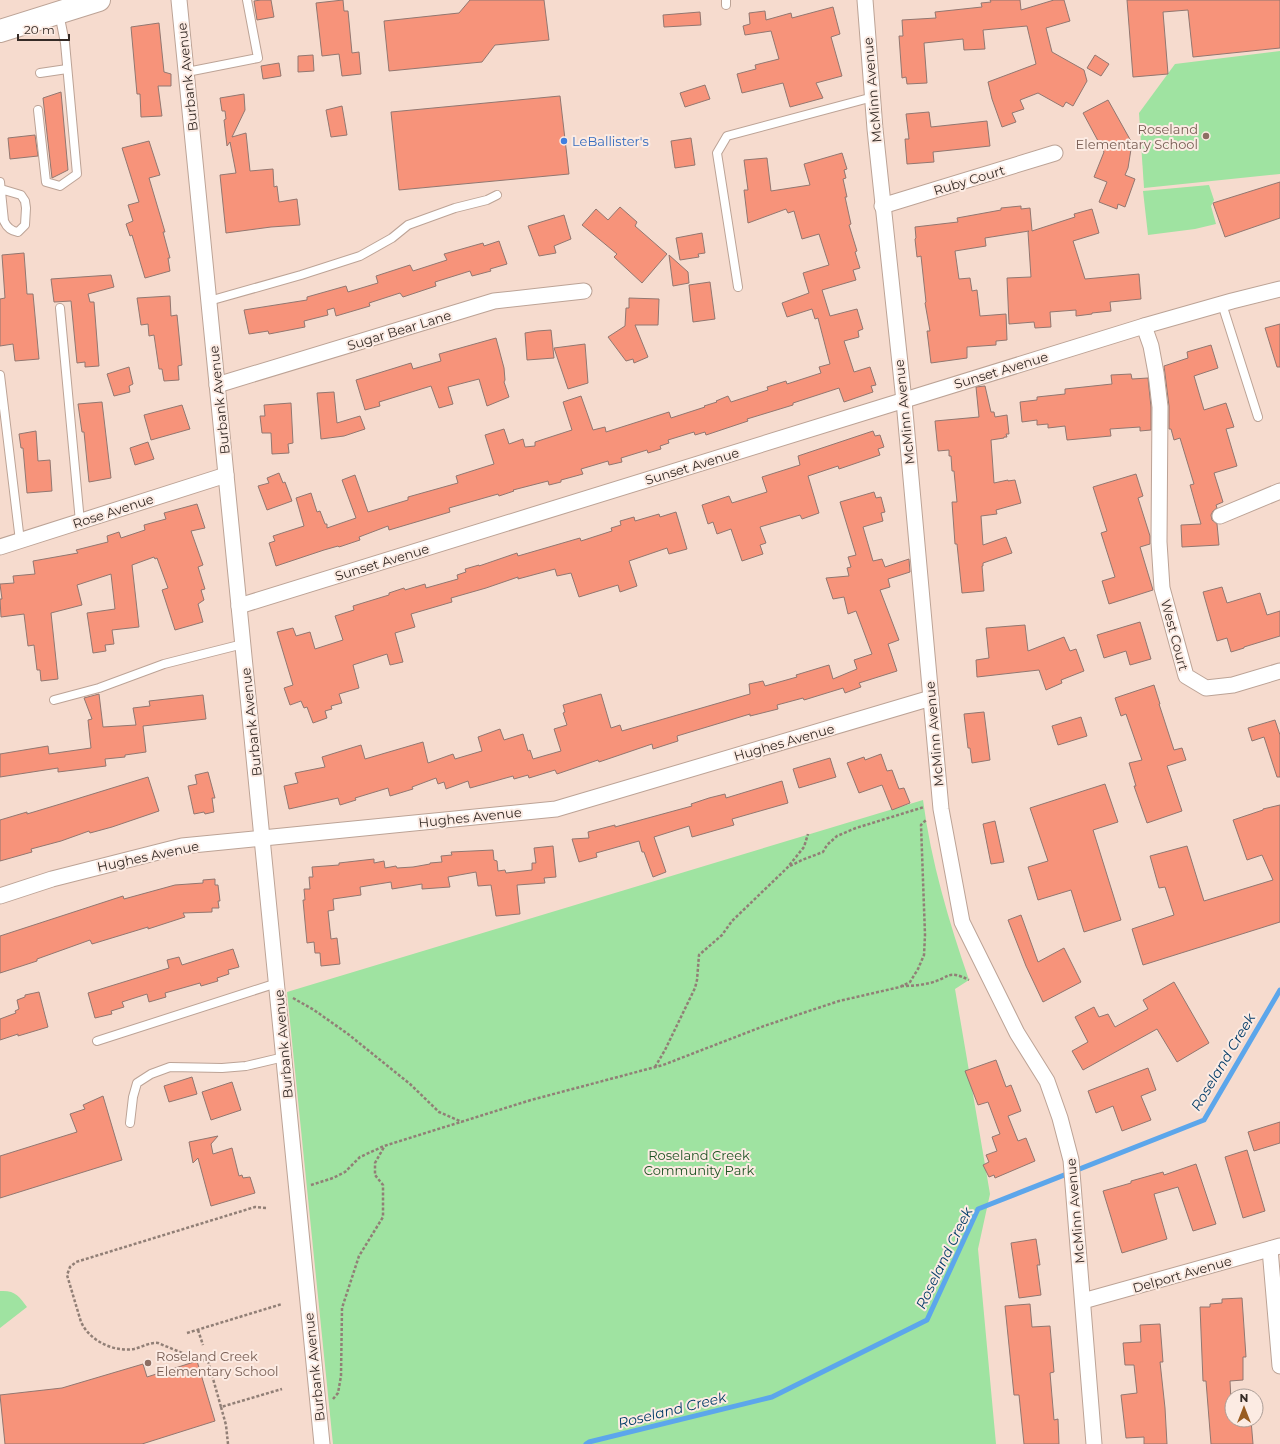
<svg xmlns="http://www.w3.org/2000/svg" width="1280" height="1444" viewBox="0 0 1280 1444" font-family="Montserrat,sans-serif">
<style>
.green{fill:#9fe3a1}
.lines{fill:none;stroke-linecap:round;stroke-linejoin:round}
.stream{stroke:#5ca6eb;stroke-width:5}
.building{fill:#f7937a;stroke:#927770}
.service-casing{stroke:#bca396;stroke-width:10}
.minor-casing{stroke:#bca396;stroke-width:17}
.secondary-casing{stroke:#bca396;stroke-width:24}
.path{stroke:#917f76;stroke-width:2.5;stroke-dasharray:3 2;stroke-linecap:butt}
.service{stroke:#fff;stroke-width:8}
.minor{stroke:#fff;stroke-width:15}
.secondary{stroke:#fff;stroke-width:22}
.education-dot{fill:#8d6e63;stroke:#fcebe3;stroke-width:1.5}
.shop-dot{fill:#3f7fe0;stroke:#fcebe3;stroke-width:1.5}
.labels{text-anchor:middle;stroke-width:4;stroke-linejoin:round;paint-order:stroke}
.street-label{font-size:13px;fill:#352b26;stroke:#fcebe3}
.education-label{font-size:13px;fill:#785e54;stroke:#fcebe3;text-anchor:end}
.shop-label{font-size:13px;fill:#366cbe;stroke:#fcebe3;text-anchor:start}
.park-label{font-size:13px;fill:#1e5223;stroke:#fcebe3}
.water-label{font-size:14px;font-style:italic;fill:#043d69;stroke:#fcebe3}
</style>
<rect width="100%" height="100%" fill="#f6dbce"/>
<g class="green">
<path d="M1280,51v123l-136,14 -5,-75 36,-49z"/>
<path d="M1209,185l5,15 -3,6 5,18 -21,5 -47,6 -5,-44z"/>
<path d="M923,800c8,62 26,122 46,180l-14,9 35,205 -12,55 18,195h-663l-46,-452z"/>
<path d="M0,1291c15,-1 19,5 27,16l-27,21z"/>
</g>
<g class="lines">
<path class="stream" d="M586,1444l3,-2 183,-45 155,-77 51,-111 226,-89 76,-130"/>
</g>
<g class="building">
<path d="M261,0h10l3,17 -17,3 -3,-19z"/>
<path d="M343,0l1,11h4l4,42 7,-1 2,22 -19,2 -3,-22 -17,2 -6,-53z"/>
<path d="M470,0h74l5,40 -54,5 -13,17 -93,9 -5,-50 75,-8z"/>
<path d="M990,0h30l1,10 33,-10h10l6,21 -24,7 6,24 32,18 3,11 -14,25 -7,-4 -3,5 -25,-14 -18,7 4,9 -12,4 4,9 -14,5 -10,-28 -4,-17 48,-18 -9,-38 -44,4 2,19 -21,1 -1,-11 -39,4 3,40 -20,1 -1,-7 -4,1 -3,-42h4l-1,-16 34,-2 -1,-6 47,-5 -1,-4 10,-1z"/>
<path d="M1127,0h153v48l-87,9 -5,-47 -25,2 5,62 -35,3z"/>
<path d="M833,7l7,27 -9,3 11,39 -26,7 7,15 -33,9 -7,-24 -41,10 -5,-19 19,-5 -1,-4 24,-6 -8,-28 -26,4 -2,-9 7,-2 -1,-11 16,-2 1,9 25,-7 1,5z"/>
<path d="M700,12l1,13 -37,2 -1,-12z"/>
<path d="M159,23l5,49 7,2v12h-13l4,30 -21,1 -1,-23h-3l-6,-67z"/>
<path d="M313,55l1,16 -16,1v-16z"/>
<path d="M1095,55l14,9 -8,12 -14,-8z"/>
<path d="M279,63l2,13 -18,3 -2,-13z"/>
<path d="M705,85l5,14 -25,8 -5,-14z"/>
<path d="M61,92l7,78 -16,8 -9,-80z"/>
<path d="M244,94l1,16 -13,27 14,-4 4,38 23,-2 1,18 3,-1 2,16 18,-3 3,26 -29,2 -45,6 -6,-58 16,-2 -6,-31 -3,4 -3,-26 2,-1 -1,-8h-3l-2,-13z"/>
<path d="M560,96l9,78 -170,16 -8,-78z"/>
<path d="M1108,100l24,43 -4,25 -3,7 10,4 -10,28 -7,-3 -1,5 -18,-7 8,-20 -13,-5 10,-25 -21,-39z"/>
<path d="M342,106l5,29 -16,2 -5,-27z"/>
<path d="M929,112l2,15 56,-6 3,25 -57,6 1,10 -27,2 -2,-25h4l-3,-25z"/>
<path d="M35,135l3,21 -28,3 -2,-21z"/>
<path d="M691,138l4,27 -20,3 -4,-27z"/>
<path d="M149,141l11,34 -11,3 16,54h-2l7,26h-2l2,13 -25,7 -13,-43 -2,1 -4,-12 7,-3 -5,-16 11,-3 -17,-54z"/>
<path d="M842,153l5,16 -3,1 2,8 -3,1 4,18h-2l6,27 -2,1 8,26 -2,1 5,16 -7,2 3,10 -34,10 8,26 27,-7 6,20 -5,2 1,6 -15,4 10,31 16,-5 6,18 -5,1 2,6 -29,10 -5,-14 -46,15v2l-46,14 1,2 -42,14 -1,-3 -10,3 -1,-3 -26,8 1,3 -9,3 1,3 -13,4 -1,-3 -26,8 1,4 -13,3 -1,-4 -27,8 2,5 -22,6v2l-12,3 -1,-4 -35,9 1,1 -15,5 -1,-2 -49,14 1,4 -61,18 -1,-4 -29,11 1,3 -21,7 -1,-1 -14,4 -48,16 -7,-23 6,-2 -2,-5 31,-10 -8,-28 15,-5 6,19 3,-1 5,13h2v4l29,-10 -14,-38 13,-5 13,37 40,-12v-3l50,-14 -2,-7 38,-12 -9,-29 19,-6 5,15 14,-5 2,8 10,-1v-4l37,-12 -9,-28 18,-6 12,34 12,-3 1,5 63,-20 2,6 34,-11 -1,-1 13,-4 -1,-1 12,-5 3,6 37,-12 -1,-3 19,-6 1,3 34,-11 -2,-6 11,-3 -12,-46 -3,1 -3,-10 -25,8 -5,-14 27,-10 -6,-20 26,-8 -10,-31 -17,5 -8,-28 -6,2 -2,-4 -38,14 -4,-33h4l-4,-30 23,-2 4,33 39,-6 -6,-21z"/>
<path d="M1280,182v36l-55,19 -12,-34z"/>
<path d="M1021,206v3l9,-1 2,23 43,-14 -1,-3 18,-5 7,24 -26,8 12,38 54,-5 2,25 -31,3 1,9 -19,2v1l-16,2v-6l-26,2 1,15 -16,1 -1,-6 -25,2 -2,-46 24,-1 -3,-45 1,-1 -44,7 1,8 -31,5 4,28 11,-1 2,13 5,-1 3,26 26,-2 1,26 -11,1v4l-29,2v11l-36,5 -4,-32h3l-5,-28 1,-1 -5,-46 -4,1 -2,-18 1,-1 -1,-11 43,-5 -1,-4 44,-8v-2z"/>
<path d="M620,207l17,15 -2,4 32,28 -25,29 -28,-26 3,-3 -35,-29 14,-16 12,11z"/>
<path d="M564,215l7,24 -17,7 2,7 -17,3 -11,-30z"/>
<path d="M702,233l3,20 -7,1 1,3 -19,3 -4,-22z"/>
<path d="M499,241l8,23 -17,5 1,2 -19,5 -2,-5 -35,11 1,4 -33,11 -3,-4 -31,10 1,3 -34,10 -2,-8 -7,2 1,5 -24,6 1,6 -36,7 -1,-3 -19,3 -5,-24 63,-10v-3l39,-11 2,6 30,-9 -2,-7 34,-11 3,6 34,-11 -3,-6 39,-11 1,3z"/>
<path d="M24,253l3,41h6l6,65 -24,2 -2,-17 -13,2v-47l5,-1 -3,-43z"/>
<path d="M669,255l19,17 1,11 -16,3z"/>
<path d="M111,275l3,12 -26,7 2,8h4l5,64 -14,1v-5l-8,1 -6,-62 -17,1 -3,-23z"/>
<path d="M710,282l5,37 -22,3 -4,-37z"/>
<path d="M170,296l1,20 6,-1 5,50 -4,1 1,14 -15,1 -2,-12h-3l-5,-34 -5,1 -1,-12 -7,1 -4,-27z"/>
<path d="M629,298l30,1 -1,26h-23l13,32 -14,6 -1,-4 -7,2 -18,-24 17,-11 1,-18h3z"/>
<path d="M1280,324v43h-3l-12,-39z"/>
<path d="M551,330l3,28 -27,2 -2,-27 12,-2z"/>
<path d="M496,338l8,30 1,12 -1,2 5,15 -22,9 -8,-27 -31,8 5,17 -14,4 -8,-22 -52,16 1,4 -15,4 -9,-30 55,-17 2,6 28,-8 -2,-7z"/>
<path d="M585,344l3,39 -20,6 -14,-41z"/>
<path d="M1211,345l7,23 -24,8 10,34 22,-7 8,24 -8,2 11,37 -23,7 9,29 -7,3 1,3 -4,3 -2,4 1,5 5,4 2,21 -37,2 -1,-22 20,-1 -11,-39 4,-1 -14,-46 -6,2 -3,-11h-2v-23l-5,-40 24,-8 -1,-6z"/>
<path d="M129,367l4,17 -4,2 1,6 -16,4 -7,-22z"/>
<path d="M1131,374l1,5 16,-1 3,29v23l-11,1v-4l-30,2 1,7 -44,4 -2,-14 -17,2v-4l-11,1v-5l-15,2 -2,-20 17,-2v-3l28,-3v-5l47,-5 -1,-9z"/>
<path d="M985,386l6,26h3l1,5 12,-2 2,19h-3l1,3h-3v1l-13,2 3,43 14,-3v1l7,-1 6,23 -25,7 1,4 -16,2 2,29 23,-8 6,16 -29,10v3h-1l2,25 -22,2 -5,-49h-2l-3,-42h5l-3,-31h-2l-1,-15h-2v-6l-11,1 -3,-30 44,-4 -3,-30z"/>
<path d="M334,392l3,31 23,-7 5,13 -21,7 -23,3 -4,-46z"/>
<path d="M102,402l9,76 -22,4 -5,-50h-2l-4,-28z"/>
<path d="M291,403l2,40 -5,1 1,9 -17,1 -1,-21h-9l-2,-17h5l-1,-11z"/>
<path d="M182,405l8,24 -39,11 -7,-25z"/>
<path d="M36,431l2,30 12,-1 2,31 -25,2 -4,-45h-2l-2,-14z"/>
<path d="M873,431l2,5 5,-1 4,12 -6,2 2,6 -41,14 -1,-3 -30,10 11,37 -17,6 -2,-4 -40,12 6,16 -6,2 3,9 -21,7 -11,-32 -14,5 -4,-12 -5,2 -6,-19 27,-9 3,7 35,-11 -5,-15 38,-12 -2,-9z"/>
<path d="M148,442l6,17 -19,6 -5,-17z"/>
<path d="M279,473l4,10 2,-1 7,19 -25,9 -9,-24 11,-3 -2,-5z"/>
<path d="M1136,474l7,22 -5,2 12,38v8l-10,3 13,43 -44,14 -7,-23 13,-4 -14,-44 6,-2 -14,-44z"/>
<path d="M874,492l2,6 5,-1 4,15 -4,1 2,8 -20,6 10,34 9,-2 3,8 24,-8 1,13 -22,7 2,8 -10,3 19,50 -11,4 9,27 -38,12 2,4 -16,6 -2,-5 -39,12 -1,-2 -26,7 1,4 -28,7v-2l-73,22 1,5 -25,8 -1,-5 -53,18 -1,-2 -41,14 -2,-4 -26,8 -1,-3 -14,4 -1,-3 -43,12 -2,-7 -22,8 -2,-7 -6,2 -2,-6 -24,9 1,2 -23,7 -2,-8 -33,10 1,2 -16,5 -2,-7 -49,11 -5,-23 14,-3 -3,-10 30,-6 -3,-10 39,-12 4,14 58,-17 5,21 25,-9 2,5 27,-8 -4,-14 22,-8 4,11 19,-6 5,17 2,-1 3,9 28,-8 -7,-22 13,-4 -4,-12 2,-1 -2,-7 38,-11 10,34 9,-3 2,6 128,-37 -1,-10 14,-3 2,5 32,-9 -1,-2 33,-10 4,14 24,-10 -3,-9 18,-6 -16,-43 -8,3 -4,-17 -11,2 -7,-21 23,-2 -2,-8 4,-1 -3,-10 8,-2 -16,-53z"/>
<path d="M197,504l8,24 -14,3 12,34 -5,2 7,22 -4,1 3,10 -6,4 5,18 -28,8 -13,-40 6,-2 -11,-30 -2,1 -1,-2 -22,8 7,62 -27,3 2,14 -9,1 1,6 -13,2 -6,-40 28,-4 -4,-35 -34,11 5,20 -31,8 7,66 -17,2 -1,-11h-3l-3,-25 -6,1 -4,-32 -23,3 -1,-18h2l-2,-15 14,-1 -1,-7 22,-2 -2,-13 45,-8 -2,-3 32,-8 -1,-6 12,-4 2,6 24,-8 -1,-5 22,-6 -2,-6z"/>
<path d="M676,512l11,37 -18,5 -2,-6 -38,13 8,25 -17,6 -2,-7 -39,12 -8,-24 -14,3 -2,-7 -37,10v-2l-32,11 -35,10 1,4 -41,12 4,13 -20,6 8,29 -13,3 -3,-11 -34,11 6,23 -20,6 3,9 -11,3 1,3 -7,2 2,7 -14,5 -6,-16 -3,1 -3,-7 -11,4 -6,-17 9,-3 -16,-53 16,-4 3,8 14,-4 5,17 28,-9 -8,-24 19,-6 -1,-4 36,-11v-2l15,-5 1,2 20,-6 1,4 32,-9 -1,-4 9,-3 -1,-3 14,-4v1l38,-13 1,3 62,-18 1,3 31,-10 -1,-3 10,-3 -1,-4 14,-4 1,4 24,-7 1,3z"/>
<path d="M1222,587l5,16 33,-10 7,22 13,-4v25l-36,11v1l-13,4 -4,-14 -10,3 -14,-49z"/>
<path d="M1140,622l11,37 -21,6 -4,-14 -22,7 -7,-23z"/>
<path d="M1025,625l3,26 36,-14 6,14 6,-2 8,22 -23,9 1,3 -16,7 -7,-20 -62,7 -1,-17 13,-2 -3,-30z"/>
<path d="M1154,685l6,19h-1l15,46 8,-2 4,12 -19,6 15,45 -35,12 -13,-37h2l-7,-23 13,-3 -16,-46 -5,2 -6,-18z"/>
<path d="M99,694l4,33 33,-2 -3,-17 17,-2 -1,-5 54,-6 3,24 -63,7 3,26 -21,3v2l-20,2 1,7 -48,6v-4l-58,9v-23l48,-8 1,8 42,-6 -3,-28 4,-1 -8,-21z"/>
<path d="M984,712l6,48 -18,3 -2,-15h-2l-4,-34z"/>
<path d="M1081,717l6,19 -29,9 -6,-19z"/>
<path d="M1275,720l5,15v42h-3l-13,-40 -12,4 -4,-13z"/>
<path d="M881,754l6,17 5,-1 7,19 5,-1 6,15 -18,7 -10,-25 -23,8 -12,-30 17,-6 1,3z"/>
<path d="M830,758l6,19 -37,11 -6,-19z"/>
<path d="M208,772l7,26h-3l2,14 -9,2 -1,-2 -10,2 -6,-28 9,-2 -2,-9z"/>
<path d="M148,777l11,34 -47,16 -22,6 -1,-2 -28,10 -30,8 1,3 -32,9v-41l27,-8v2l30,-9z"/>
<path d="M782,781l6,22 -56,16 2,6 -42,12 -3,-11 -35,11 12,35 -13,5 -9,-25h-2l-3,-11 -43,12 1,4 -18,5 -7,-23 17,-1 -1,-6 27,-7v2l77,-21 -1,-2 18,-6 16,-4 1,4z"/>
<path d="M1105,784l13,38 -25,8 28,90 -37,12 -13,-42 -33,10 -10,-33 20,-6 -18,-53z"/>
<path d="M1280,805v117l-137,43 -11,-36 42,-14 -9,-28 -6,1 -9,-32 37,-10 17,55 69,-21 -11,-25 -15,5 -14,-40 30,-10v-1z"/>
<path d="M995,821l9,41 -13,2 -8,-40z"/>
<path d="M553,846l3,31 -12,1 1,5 -28,2 3,29 -24,2 -5,-31 -13,1 -2,-14 -28,5 2,10 -28,2v-5l-30,5 -1,-7 -31,5 1,8 -28,4 1,11 -6,1 3,28 6,-1 3,26 -19,2 -1,-13h-5l-1,-11 -7,1 -4,-43h2l-1,-11h6l-1,-12h4l-1,-10 27,-2v-2l35,-4v4l10,-2 1,7 11,-2 1,2 16,-1 17,-3v-1l12,-1 -1,-6 11,-1 -1,-3 42,-2 1,10 3,1 1,10 7,-1 1,3 26,-3v-7h4l-2,-15z"/>
<path d="M215,879v6h3l2,16h-2l1,7h-7v4l-29,1 2,4 -37,12v-2l-56,17 -2,-4 -53,19v2l-37,12v-37l123,-40 1,3 51,-14 28,-2v-3z"/>
<path d="M1021,915l17,47 26,-14 17,34 -38,20 -17,-36 -18,-46z"/>
<path d="M233,949l6,18 -11,3 1,4 -12,4 1,3 -17,5 -1,-3 -35,10 1,4 -17,5 -2,-8 -25,8 2,5 -13,4 1,3 -17,4 -7,-25 81,-25 -2,-8 12,-3 3,8z"/>
<path d="M1174,982l35,61 -32,19 -20,-33 -74,41 -11,-19 16,-9 -13,-25 19,-10 5,10 9,-3 7,13 33,-18 -5,-9z"/>
<path d="M39,992l9,35 -30,9v-2l-18,6v-21l16,-6 -1,-2 4,-2 -2,-9 8,-3v-2z"/>
<path d="M996,1060l10,27 5,-2 10,26 -13,5 10,25 8,-3 9,23 -40,17 -1,-3 -5,2 -6,-12 6,-3 -3,-7 11,-4 -5,-14 8,-3 -12,-32 -10,3 -13,-34z"/>
<path d="M1148,1068l8,22 -15,6 10,24 -29,11 -9,-25 -17,7 -8,-22z"/>
<path d="M192,1077l5,17 -28,8 -5,-16z"/>
<path d="M232,1082l9,28 -30,10 -9,-28z"/>
<path d="M103,1096l19,64 -122,38v-42l77,-24 -7,-18 15,-5 -2,-4z"/>
<path d="M1280,1122v21l-26,8 -6,-19z"/>
<path d="M218,1136l-7,8 2,10 19,-6 7,28 3,-1 1,3 7,-1 5,16 -44,13 -13,-48 -5,5 -4,-21z"/>
<path d="M1247,1150l18,61 -22,7 -18,-61z"/>
<path d="M1196,1164l20,60 -23,7 -15,-44 -24,7 13,45 -45,14 -19,-62 28,-8v-2l32,-9 1,3z"/>
<path d="M1036,1239l4,26h-3l4,30 -22,3 -8,-55z"/>
<path d="M1242,1298l4,59h-3v23l-13,1 2,39h19l2,24h-42l-5,-63h-3l-3,-74h10v-3l12,-1v-4z"/>
<path d="M1030,1304l2,23 18,-1 4,46 -4,1 4,47 4,-1 1,25h-35l-5,-49h-5l-9,-89z"/>
<path d="M1160,1324l3,38h-3l5,46 2,36h-23v-7l-18,1 -5,-43 16,-2 -3,-28h-9l-2,-22 18,-1 -1,-17z"/>
<path d="M197,1361l18,60 -73,23h-137l-5,-49 62,-7 81,-24 4,13z"/>
</g>
<g class="lines">
<defs>
<g id="service">
<path d="M726,0v5"/>
<path d="M187,72l71,-14 -11,-58"/>
<path d="M40,73l27,-4"/>
<path d="M38,110l8,72 14,4 17,-12 -12,-131 -6,-30"/>
<path d="M0,182l4,39c3,7 7,10 14,11l7,-7 1,-17 -1,-7 -4,-6 -20,-6"/>
<path d="M738,287l-21,-134 10,-17 146,-39"/>
<path d="M209,301l92,-26 59,-19 32,-18 16,-13 47,-17 32,-8 10,-5"/>
<path d="M1222,304l36,113"/>
<path d="M60,308l20,214"/>
<path d="M0,375l20,166"/>
<path d="M54,700l45,-12 65,-24 79,-20"/>
<path d="M97,1041l180,-58"/>
<path d="M130,1123l3,-26 4,-14 14,-9 19,-7 52,1 24,-2 38,-9"/>
</g>
<g id="minor">
<path d="M179,0l143,1444"/>
<path d="M865,0l10,129 29,272 37,408 21,113 55,111 30,48 13,37 11,42 23,284"/>
<path d="M882,206l173,-53"/>
<path d="M1144,326l7,20 5,27 4,34 -1,135 3,46 24,88 20,12 27,-3 47,-14"/>
<path d="M217,385l277,-84 90,-10"/>
<path d="M1220,516l60,-25"/>
<path d="M0,547l226,-72"/>
<path d="M239,606l905,-280 88,-25 48,-12"/>
<path d="M0,896l52,-17 130,-33 374,-37 375,-111"/>
<path d="M1270,1249l10,117"/>
<path d="M1083,1301l197,-55"/>
</g>
<path id="secondary" d="M0,31l99,-31"/>
</defs>
<use href="#service" class="service-casing"/>
<use href="#minor" class="minor-casing"/>
<use href="#secondary" class="secondary-casing"/>
<g class="path">
<path d="M790,866l12,-6 21,-8 4,-7 10,-9 19,-8 68,-21"/>
<path d="M901,986c10,0 20,-1 29,-3 20,-5 17,-14 39,-3"/>
<path d="M293,998l21,12 34,24 62,50 29,28 23,10"/>
<path d="M655,1067l10,-17 30,-62 2,-8 2,-25 23,-20 10,-14 55,-53 17,-21 4,-13"/>
<path d="M311,1185l22,-7 12,-6 15,-15 24,-11 147,-46 132,-35 101,-39 75,-25 61,-14 10,-5 8,-13 6,-14 1,-20 -4,-110 6,-6"/>
<path d="M266,1208l-11,-1 -179,55 -6,5 -3,8 14,47c9,19 32,30 53,27 8,-2 16,-7 24,-6l39,16 11,2 13,46 61,-18"/>
<path d="M198,1330l5,15"/>
<path d="M187,1333l95,-29"/>
<path d="M333,1399l5,-6 3,-17 1,-68 17,-52 24,-39v-32l-8,-10v-12l9,-16"/>
<path d="M221,1407l5,18 2,19"/>
</g>
<use href="#service" class="service"/>
<use href="#minor" class="minor"/>
<use href="#secondary" class="secondary"/>
</g>
<g class="education-dot">
<circle cx="1206" cy="136" r="4"/>
<circle cx="148" cy="1363" r="4"/>
</g>
<circle class="shop-dot" cx="564" cy="141" r="4"/>
<g class="labels">
<g class="street-label">
<text transform="translate(187 77) rotate(-96)" y="5">Burbank Avenue</text>
<text transform="translate(872 90) rotate(-95)" y="5">McMinn Avenue</text>
<text transform="translate(969 180) rotate(-17)" y="5">Ruby Court</text>
<text transform="translate(399 330) rotate(-17)" y="5">Sugar Bear Lane</text>
<text transform="translate(1001 370) rotate(-17)" y="5">Sunset Avenue</text>
<text transform="translate(219 400) rotate(-96)" y="5">Burbank Avenue</text>
<text transform="translate(904 412) rotate(-96)" y="5">McMinn Avenue</text>
<text transform="translate(692 466) rotate(-17)" y="5">Sunset Avenue</text>
<text transform="translate(113 511) rotate(-18)" y="5">Rose Avenue</text>
<text transform="translate(382 562) rotate(-17)" y="5">Sunset Avenue</text>
<text transform="translate(1175 635) rotate(75)" y="5">West Court</text>
<text transform="translate(251 722) rotate(-96)" y="5">Burbank Avenue</text>
<text transform="translate(934 734) rotate(-95)" y="5">McMinn Avenue</text>
<text transform="translate(784 742) rotate(-16)" y="5">Hughes Avenue</text>
<text transform="translate(470 817) rotate(-6)" y="5">Hughes Avenue</text>
<text transform="translate(148 856) rotate(-12)" y="5">Hughes Avenue</text>
<text transform="translate(283 1044) rotate(-95)" y="5">Burbank Avenue</text>
<text transform="translate(1075 1211) rotate(-95)" y="5">McMinn Avenue</text>
<text transform="translate(1182 1274) rotate(-16)" y="5">Delport Avenue</text>
<text transform="translate(314 1367) rotate(-96)" y="5">Burbank Avenue</text>
</g>
<g class="education-label">
<text x="1198" y="134">Roseland<tspan x="1198" dy="15">Elementary School</tspan></text>
<text x="156" y="1361" text-anchor="start">Roseland Creek<tspan x="156" dy="15">Elementary School</tspan></text>
</g>
<g class="shop-label">
<text x="572" y="146">LeBallister's</text>
</g>
<g class="park-label">
<text x="699" y="1160">Roseland Creek<tspan x="699" dy="15">Community Park</tspan></text>
</g>
<g class="water-label">
<text transform="translate(1223 1062) rotate(-59)" y="5">Roseland Creek</text>
<text transform="translate(944 1258) rotate(-64)" y="5">Roseland Creek</text>
<text transform="translate(672 1410) rotate(-14)" y="5">Roseland Creek</text>
</g>
</g>
<g transform="translate(1244 1408)"><circle r="19" fill="#fcebe3" stroke="#ac9e97"/>
<path d="M0-3L7 15L0 10L-7 15Z" fill="#995c20"/>
<text y="-6" font-size="11" font-weight="bold" text-anchor="middle" fill="#352b26">N</text>
</g>
<path d="M18 34v6h51v-6" fill="none" stroke="#352b26" stroke-width="2"/>
<text x="24" y="34" font-size="12" fill="#352b26" stroke="#fcebe3" stroke-width="3" paint-order="stroke">20 m</text>
</svg>
